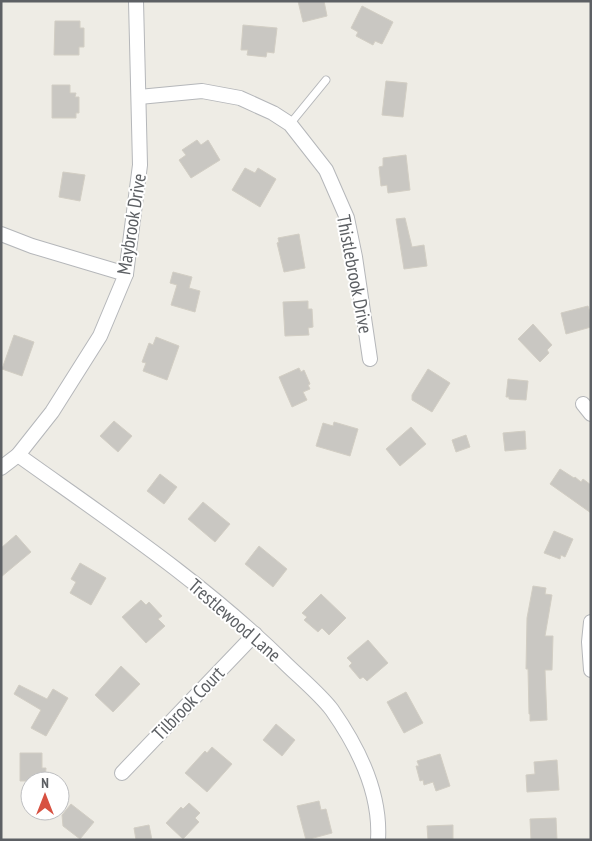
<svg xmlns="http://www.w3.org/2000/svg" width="592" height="841" viewBox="0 0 592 841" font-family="'PT Sans Narrow',sans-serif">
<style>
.building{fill:#c9c7c2;stroke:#d2cec4}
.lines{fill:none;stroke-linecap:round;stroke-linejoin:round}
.service-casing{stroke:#b5b7ba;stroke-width:9}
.minor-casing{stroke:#b5b7ba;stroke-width:16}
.service{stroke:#fff;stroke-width:7}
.minor{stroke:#fff;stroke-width:14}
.labels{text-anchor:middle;stroke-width:4;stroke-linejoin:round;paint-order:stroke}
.street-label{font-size:19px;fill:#5d6064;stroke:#fff}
</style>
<rect width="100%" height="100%" fill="#eeece5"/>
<g class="building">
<path d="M298,1h26l3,15 -24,6z"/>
<path d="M362,6l31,16 -11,22 -7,-3 -2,4 -17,-9 2,-4 -7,-4z"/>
<path d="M55,21h25v7h4v19h-5v8h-25z"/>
<path d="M243,25l34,3 -3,25 -7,-1 -1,5 -19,-2 1,-5h-7z"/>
<path d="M386,81l21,2 -4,34 -21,-2z"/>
<path d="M52,85h18v8h6l-1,4h4v16h-3v5h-24z"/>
<path d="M197,140l4,5 7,-5 12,20 -29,18 -12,-18 7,-5 -4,-5z"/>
<path d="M406,155l4,35 -22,3 -1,-8 -6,1 -2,-19 4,-1v-8z"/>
<path d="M245,168l10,5 3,-5 18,11 -16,28 -28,-17z"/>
<path d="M63,172l22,3 -5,26 -21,-4z"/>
<path d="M405,218l7,29 12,-2 3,21 -23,3 -8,-50z"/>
<path d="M299,234l6,34 -21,4 -7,-29 2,-1 -1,-4z"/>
<path d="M173,272l19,5 -3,11 11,3 -5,21 -24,-7 6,-20 -7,-2z"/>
<path d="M308,301v8h4l1,18 -5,1 1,7 -24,1 -2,-34z"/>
<path d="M588,306l3,9v12l-25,7 -5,-21z"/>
<path d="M533,324l19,21 -5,5 2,3 -9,9 -22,-23z"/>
<path d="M14,335l20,7 -12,34 -20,-7z"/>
<path d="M156,337l23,9 -12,34 -24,-9 3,-8 -4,-1 7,-19 4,2z"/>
<path d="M299,368l2,4 3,-2 6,14 -2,1 2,4 -7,3 4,8 -15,7 -13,-30z"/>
<path d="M428,369l22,14 -18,29 -20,-12v-5z"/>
<path d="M508,379l20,2 -2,19 -17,-1v-2h-3z"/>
<path d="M114,421l18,15 -14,16 -18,-16z"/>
<path d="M334,422l24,7 -8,27 -34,-10 7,-23 10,3z"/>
<path d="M411,427l15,17 -26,22 -14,-17z"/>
<path d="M525,431l1,18 -21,2 -2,-18z"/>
<path d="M466,435l4,12 -14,5 -4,-12z"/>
<path d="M560,469l14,9 1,-1 6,5 2,-3 8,6v28l-41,-29z"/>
<path d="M160,474l17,13 -13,17 -17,-13z"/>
<path d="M203,502l27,22 -15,18 -27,-23z"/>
<path d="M554,531l19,8 -8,18 -4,-2 -1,4 -16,-6z"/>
<path d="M16,535l15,17 -30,25v-29z"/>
<path d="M259,546l28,23 -14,18 -28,-23z"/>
<path d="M80,563l26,15 -15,27 -21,-12 6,-11 -5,-3z"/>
<path d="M533,586l13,2 -1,6 7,1 -7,41h8l-1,34h-7l2,50 -17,1v-7h-1l-1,-45h-2l1,-51z"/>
<path d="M321,594l25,24 -17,17 -7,-7 -4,4 -14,-12 3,-3 -5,-4z"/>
<path d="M141,600l5,5 3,-3 13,14 -4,3 7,7 -19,17 -24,-26z"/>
<path d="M368,640l20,23 -21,18 -4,-4 -3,2 -11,-13 3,-3 -5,-5z"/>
<path d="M121,666l19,18 -27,28 -18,-17z"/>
<path d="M19,685l28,14 6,-10 15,9 -22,38 -15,-8 10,-18 -27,-16z"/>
<path d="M406,692l17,31 -19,10 -17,-31z"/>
<path d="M276,724l19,16 -13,16 -19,-16z"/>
<path d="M212,747l20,17 -25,28 -22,-19 20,-22 2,2z"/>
<path d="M20,753h22v15h4l-1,13h-25z"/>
<path d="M440,754l10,32 -14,5 -3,-9 -9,3 -1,-5 -3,1 -4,-15h3l-2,-5z"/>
<path d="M557,760l2,30 -32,2 -1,-17 9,-1 -1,-12z"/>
<path d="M319,801l2,9 5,-1 6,24 -26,7 -9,-34z"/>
<path d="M189,803l11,10 -5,5 4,4 -16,17 -17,-16 15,-16 2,2z"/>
<path d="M71,804l23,18 -14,17 -17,-13 -1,-11z"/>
<path d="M556,818l1,22h-26l-1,-21z"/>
<path d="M149,825l3,15h-16l-2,-12z"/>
<path d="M453,825v15h-25l-1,-14z"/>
</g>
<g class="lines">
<defs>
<path id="service" d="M290,124l36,-44"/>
<g id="minor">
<path d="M139,97l63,-6 38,7 33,15 17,11 36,46 21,48 8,39 15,102"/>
<path d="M1,234l31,12 94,28"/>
<path d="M583,404l8,10"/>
<path d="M18,455c91,65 186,128 266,207 14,14 36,32 48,48 26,37 49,83 46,130"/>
<path d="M1,468l17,-13 34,-43 48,-76 26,-62 14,-109 -4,-164"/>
<path d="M591,622l-2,20 2,28"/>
<path d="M122,773l133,-139"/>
</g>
</defs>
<use href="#service" class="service-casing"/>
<use href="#minor" class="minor-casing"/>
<use href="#service" class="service"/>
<use href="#minor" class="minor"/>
</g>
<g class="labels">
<g class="street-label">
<text transform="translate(131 224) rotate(-81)" y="7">Maybrook Drive</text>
<text transform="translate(355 274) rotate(79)" y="7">Thistlebrook Drive</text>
<text transform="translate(235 620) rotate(41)" y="7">Trestlewood Lane</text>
<text transform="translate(188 703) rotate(-46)" y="7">Tilbrook Court</text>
</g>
</g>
<rect width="592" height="841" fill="none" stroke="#5d6064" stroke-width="5"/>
<g transform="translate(45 796)"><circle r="24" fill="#ffffff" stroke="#bebfc1"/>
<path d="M0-4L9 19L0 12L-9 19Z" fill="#d75141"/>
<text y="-8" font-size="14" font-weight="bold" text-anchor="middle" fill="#5d6064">N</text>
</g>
</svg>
